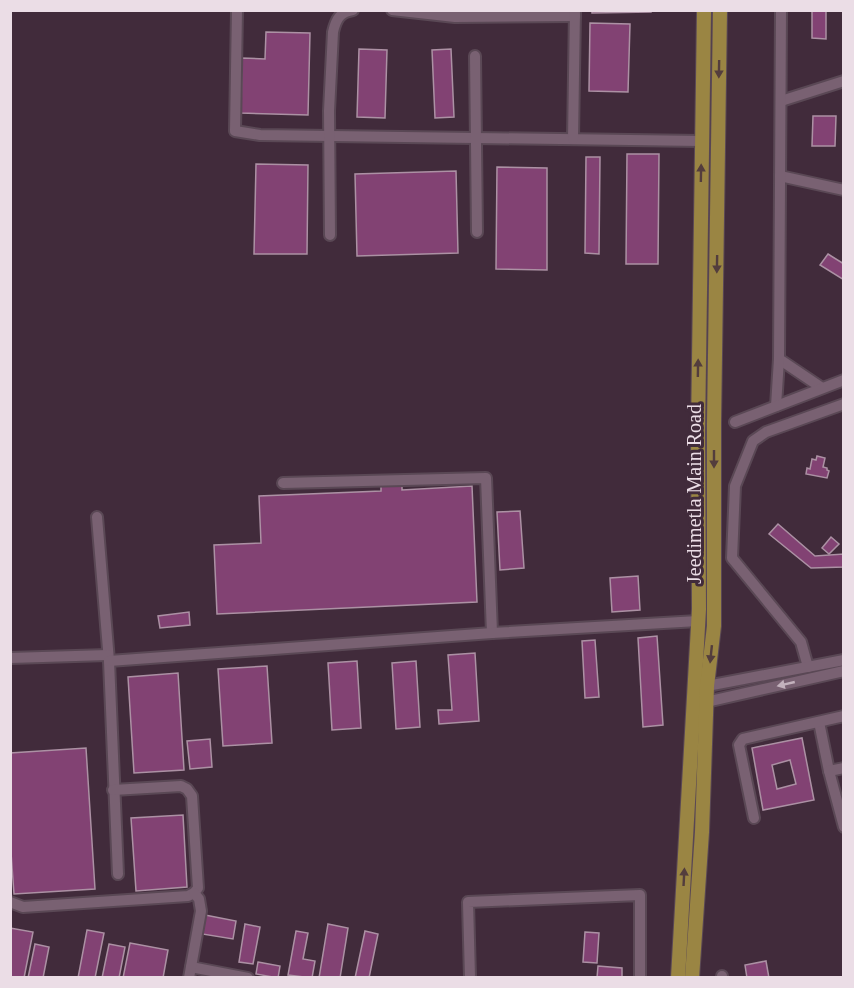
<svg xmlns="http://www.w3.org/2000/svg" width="854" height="988" viewBox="0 0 854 988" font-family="Georgia,serif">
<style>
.building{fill:#824273;stroke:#ac91a4;stroke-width:1.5;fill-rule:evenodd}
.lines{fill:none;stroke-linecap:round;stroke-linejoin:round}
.minor-casing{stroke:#5a4855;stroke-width:14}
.major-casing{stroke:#5a4855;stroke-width:16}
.minor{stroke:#796172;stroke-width:10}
.major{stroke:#9a8543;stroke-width:14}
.oneway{fill:#533d3d}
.oneway2{fill:#c3b2bd}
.labels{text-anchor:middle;stroke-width:6;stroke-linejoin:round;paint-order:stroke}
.street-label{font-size:20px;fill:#ebdde6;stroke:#412b3b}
</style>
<rect width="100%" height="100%" fill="#412b3b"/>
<g class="building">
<path d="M592,10h59v2l-59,1z"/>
<path d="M812,10h14v29l-14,-1z"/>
<path d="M590,23l40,1 -2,68 -39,-1z"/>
<path d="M266,32l44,1 -2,82 -67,-2 1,-55 23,1z"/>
<path d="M359,49l28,1 -2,68 -28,-1z"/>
<path d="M451,49l3,68 -19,1 -3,-68z"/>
<path d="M813,116h23l-1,30h-23z"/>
<path d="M627,154h32l-1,110h-32z"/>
<path d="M586,157h14l-1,97 -14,-1z"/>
<path d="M256,164l52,1 -1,89h-53z"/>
<path d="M497,167l50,1v102l-51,-1z"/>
<path d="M456,171l2,82 -101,3 -2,-82z"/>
<path d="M828,254l16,10v16l-24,-15z"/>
<path d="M817,456l8,2 -2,9 4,1v2l2,1 -2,7 -21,-4 1,-6 3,1 2,-10 4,1z"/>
<path d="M402,483v7l70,-4 5,116 -260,12 -3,-69 47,-2 -2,-47 122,-5v-6z"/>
<path d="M520,511l4,57 -24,2 -3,-58z"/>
<path d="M778,524l37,32 29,-2v13l-33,1 -42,-34z"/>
<path d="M831,537l8,7 -10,10 -7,-6z"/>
<path d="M638,576l2,34 -28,2 -2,-34z"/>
<path d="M189,612l1,13 -30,3 -2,-12z"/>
<path d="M657,636l6,89 -20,2 -5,-89z"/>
<path d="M595,640l4,57 -14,1 -3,-57z"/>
<path d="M475,653l4,68 -40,3 -1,-14h14l-4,-55z"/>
<path d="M357,661l4,67 -29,2 -4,-67z"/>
<path d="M416,661l4,66 -24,2 -4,-66z"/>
<path d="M267,666l5,77 -49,3 -5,-77z"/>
<path d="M178,673l6,97 -50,3 -6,-96z"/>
<path d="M802,738l12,62 -51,10 -11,-62zM790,760l6,24 -19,5 -5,-24z"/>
<path d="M210,739l2,28 -22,2 -3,-28z"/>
<path d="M86,748l9,141 -81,5 -4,-55v-86z"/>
<path d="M183,815l4,72 -51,4 -5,-73z"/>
<path d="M205,915l31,6 -3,18 -31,-5z"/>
<path d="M245,924l15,3 -7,37 -14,-2z"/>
<path d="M328,924l20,4 -8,50h-21z"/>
<path d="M10,928l23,4 -9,46h-14z"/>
<path d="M87,930l17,3 -9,45h-17z"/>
<path d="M296,931l12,2 -5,26 12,2 -3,17 -24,-3z"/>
<path d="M365,931l13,3 -9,44h-14z"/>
<path d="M585,932l14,1 -2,30 -14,-1z"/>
<path d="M130,943l38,7 -5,28h-40z"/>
<path d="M35,944l14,3 -6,31h-15z"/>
<path d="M109,944l16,3 -6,31h-17z"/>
<path d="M766,961l3,17h-22l-2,-13z"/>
<path d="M258,962l22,4 -2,12 -22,-4z"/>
<path d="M598,966l24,2v10h-25z"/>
</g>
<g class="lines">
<defs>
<g id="minor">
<path d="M237,10l-2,121 25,4 441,6"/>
<path d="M392,10l63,7 120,-1"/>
<path d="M475,56l2,176"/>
<path d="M781,101l63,-20"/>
<path d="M573,139l2,-129"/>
<path d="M780,176l64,14"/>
<path d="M330,235l-1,-124 4,-79c3,-13 7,-20 20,-22"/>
<path d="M779,359l43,29"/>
<path d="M776,406l3,-47 2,-349"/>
<path d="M735,422l109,-42"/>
<path d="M283,483l203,-5 6,155"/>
<path d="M97,517l12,144 9,213"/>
<path d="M10,658l98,-3"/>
<path d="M109,661l383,-28 206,-12"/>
<path d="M808,667l-7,-25 -69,-84 3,-72 18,-45 13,-9 78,-28"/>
<path d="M707,686l137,-26"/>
<path d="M706,702l138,-31"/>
<path d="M819,722l10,49"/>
<path d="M844,768l-15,3 15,56"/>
<path d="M754,818l-15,-73 4,-6 101,-23"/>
<path d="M10,902l13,5 165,-11 6,-3 4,-5 -6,-92 -5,-7 -6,-3 -68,4"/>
<path d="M191,967l57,11"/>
<path d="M722,976v2"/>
<path d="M189,978l12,-67 -2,-12 -5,-6"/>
<path d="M470,978l-2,-76 172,-7v83"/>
</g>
<g id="major">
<path d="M678,978l21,-369 -1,-178 6,-421"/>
<path d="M692,978l10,-146 5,-146 7,-60v-202l6,-414"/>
</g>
</defs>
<use href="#minor" class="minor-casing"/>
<use href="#major" class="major-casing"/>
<use href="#minor" class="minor"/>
<use href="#major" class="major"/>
</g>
<defs><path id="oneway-solid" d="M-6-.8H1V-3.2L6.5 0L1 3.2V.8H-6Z" transform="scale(1.5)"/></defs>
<g class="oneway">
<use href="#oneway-solid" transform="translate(719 69) rotate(91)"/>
<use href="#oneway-solid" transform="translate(701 173) rotate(-89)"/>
<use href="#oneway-solid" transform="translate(717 264) rotate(91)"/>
<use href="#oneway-solid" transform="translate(698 368) rotate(-89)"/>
<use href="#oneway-solid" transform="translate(714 459) rotate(90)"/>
<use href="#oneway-solid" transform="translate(711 654) rotate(96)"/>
<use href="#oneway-solid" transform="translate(684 877) rotate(-87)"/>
</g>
<use class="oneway2" href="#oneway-solid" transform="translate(786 684) rotate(167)"/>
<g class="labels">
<g class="street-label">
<text transform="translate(694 494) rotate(-90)" y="7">Jeedimetla Main Road</text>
</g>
</g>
<rect width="854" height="988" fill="none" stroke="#ebdde6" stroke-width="24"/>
</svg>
